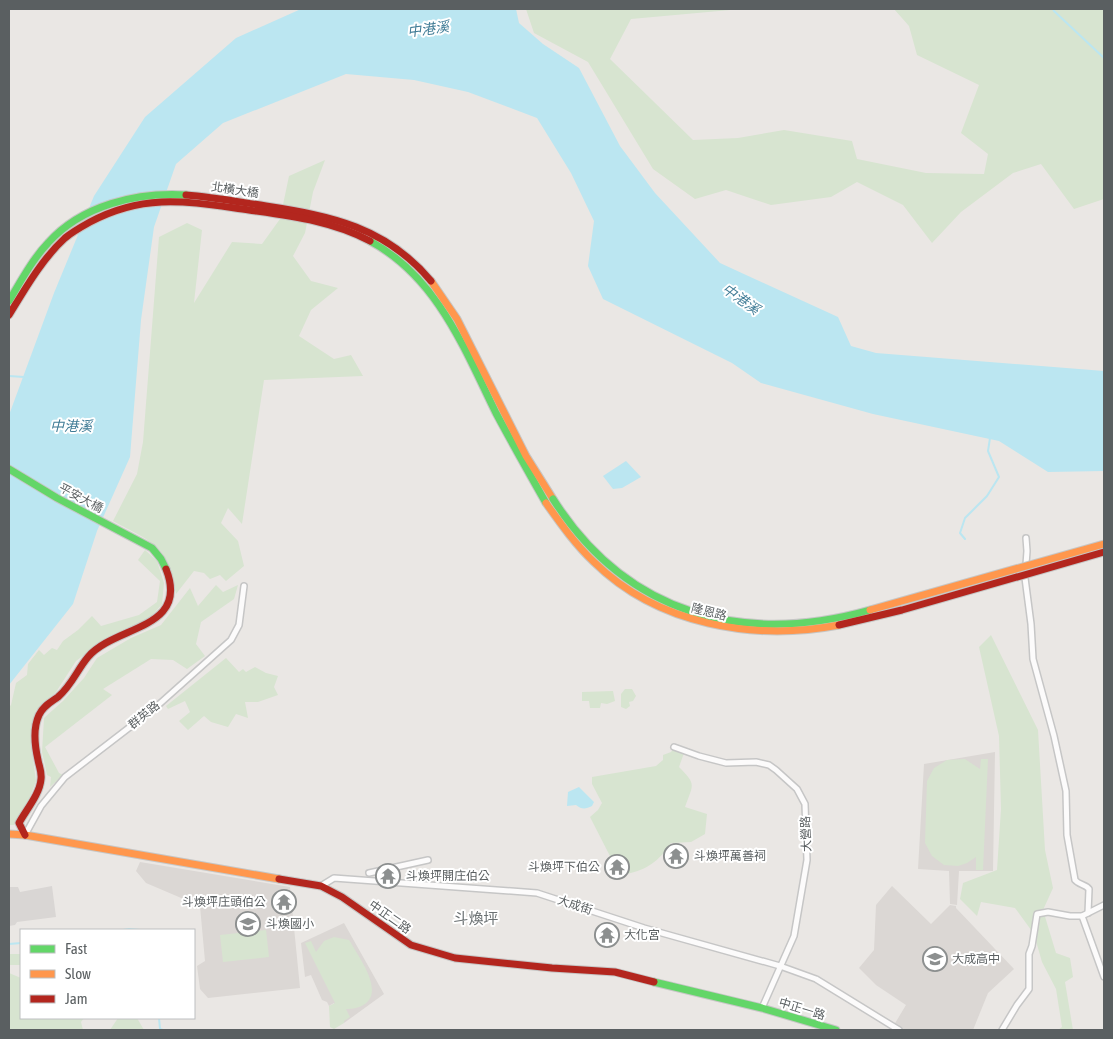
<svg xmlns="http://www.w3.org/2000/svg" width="1113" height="1039" viewBox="0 0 1113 1039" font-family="'Asap Condensed','Noto Sans TC',sans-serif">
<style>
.industrial{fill:#d9d6d4}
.education{fill:#dbd7d4}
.green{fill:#d7e4d0}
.water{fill:#bbe6f1}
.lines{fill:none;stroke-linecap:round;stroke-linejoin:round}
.stream{stroke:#bbe6f1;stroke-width:2}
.street-casing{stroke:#c6c6c6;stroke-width:8}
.fast-casing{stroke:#c6c6c5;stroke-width:9}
.slow-casing{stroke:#c6c6c5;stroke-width:9}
.jam-casing{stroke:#c6c6c5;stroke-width:9}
.street{stroke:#fcfbfb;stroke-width:5}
.fast{stroke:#63d668;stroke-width:7}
.slow{stroke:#ff974d;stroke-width:7}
.jam{stroke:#b3261e;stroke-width:7}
.fast-bridge-casing{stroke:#c6c6c5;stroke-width:9;stroke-linecap:butt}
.slow-bridge-casing{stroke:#c6c6c5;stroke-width:9;stroke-linecap:butt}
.jam-bridge-casing{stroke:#c6c6c5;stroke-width:9;stroke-linecap:butt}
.fast-bridge{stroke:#63d668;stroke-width:7}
.slow-bridge{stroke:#ff974d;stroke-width:7}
.jam-bridge{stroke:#b3261e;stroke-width:7}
.labels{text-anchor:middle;stroke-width:4;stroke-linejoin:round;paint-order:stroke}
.street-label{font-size:12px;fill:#5a5f61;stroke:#fff}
.poi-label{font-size:12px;fill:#5a5f61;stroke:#fff;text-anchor:start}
.water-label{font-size:14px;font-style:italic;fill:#407c96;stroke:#fff}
.quarter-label{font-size:15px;fill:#6b7173;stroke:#fff}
</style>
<rect width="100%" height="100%" fill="#eae7e4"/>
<path class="industrial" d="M52,886l4,31 -39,5 -2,3 -6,1v-39h9l2,5z"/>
<g class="education">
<path d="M995,752l-2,119h-34l-2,34 -7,-1 -1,-33 -31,-2 6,-105z"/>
<path d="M140,862l150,25 10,101 -92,10 -8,-9 -3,-23 8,-5 -5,-55 -54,-23 -10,-12z"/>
<path d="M892,886l39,38 19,-19 6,1v2l58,61 -26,24 -15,37h-70l-9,-5 12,-20 -30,-20 -17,-17 15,-18 2,-45z"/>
<path d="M344,923l40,71 -40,29 -10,-20 -5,3 -2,-4 -5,-2 -11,-25 -6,2 -4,-34z"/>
</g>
<g class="green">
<path d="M526,9h215l-110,10 -21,40 83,81 45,-2 46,-8 68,11 5,18 69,14 58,1 4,-20 -27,-21 18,-48 -62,-30 -8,-29 -15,-17h210v190l-30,10 -33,-45 -28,9 -52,39 -29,31 -29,-38 -46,-23 -26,15 -60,8 -45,-15 -31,9 -42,-30 -65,-107 -54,-29z"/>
<path d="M325,160l-12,32 -8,41 -12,23 18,25 27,7 -27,22 -12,26 35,23 17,-4 12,21 -99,4 -22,144 -14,-16 -7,15 17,18 6,25 -18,15 -6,-6 -10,4 -6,-6 -10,-2 -18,23c-7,-49 -23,-51 -63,-73l24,-47 6,-32 16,-205 28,-14 15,7 -8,73 38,-61 30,2 18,-25 9,-43z"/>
<path d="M145,550l12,11 7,22 -2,21 -13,15 -43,19 -30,23 -20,31 -20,18 -5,17v17l5,37 -6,16 -16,28h-5v-118l2,-2 5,-22 11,-8 1,-11 11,-14 5,5 8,-7 5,2 6,-9 15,-11 14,-14 9,10 38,-11 18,-13 3,-21 -22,-21z"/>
<path d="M216,585l7,7 15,-7 -4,14 -33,23 -5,22 9,12 -18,13 -14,-9 -22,-1 -48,30 9,6 -67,52 14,26 4,2 -13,12 1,-10 -4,-2 -5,-23 2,-34 19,-17 21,-23 13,-20 34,-20 30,-13 29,-37 8,18z"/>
<path d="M991,635l47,95 7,120 8,38 -10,22 13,43 14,5 3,19 -8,5 8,48h-15l4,-3 -6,-38 -14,-27 -8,-28 -19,-26 -34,-6 -4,14 -17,-17 3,-16 34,-13 4,-61 -2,-73 -20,-89z"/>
<path d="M226,658l13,14 4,-3 3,3 9,-5 11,6 12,3 -4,11 4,8 -20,7h-13l3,16 -12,-4 -8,13 -17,-5 -7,-6 -16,14 -9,-9 11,-9 -5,-11 -17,8 -2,-3z"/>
<path d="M625,689h7l4,7 -3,5 -4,1 1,4 -4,3 -5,-2v-13z"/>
<path d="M613,691l2,10 -8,3 -6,-1 -1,5h-10l-1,-7h-7v-9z"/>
<path d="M674,748l10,5 -5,14c18,18 14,17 6,40l22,7 -2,20 -14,8 -20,1c-12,18 -24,27 -45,31l-14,-14 -22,-43 8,-7 4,-7 -10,-19v-7l64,-11 7,-6v-5l8,-3z"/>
<path d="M965,759l15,10 1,-10h7l-5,111h-7v-13l-9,6 -9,3 -14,-1 -12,-9 -7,-13 2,-62 7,-13 13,-8z"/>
<path d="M266,930l3,27 -46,5 -3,-27z"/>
<path d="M334,937l15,3 2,3c8,15 33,47 14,61 -6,4 -12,5 -19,5l4,8 -6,4v2l-10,6 -4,-2 -1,-21 6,-3 -30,-60 6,-2 5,11 8,-11z"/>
<rect x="9" y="954" width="12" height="11"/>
<path d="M9,973l12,5v40h63l-3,4 2,8h-74z"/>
<path d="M118,1018h19l7,12h-34z"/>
</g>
<g class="water">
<path d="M301,9h215l3,14 24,21 36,24 41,78 35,47 65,70 118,54 13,29 25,7 228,18v100l-56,1 -49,-31 -126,-27 -112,-31 -29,-20 -129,-64 -15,-33 6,-45 -23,-48 -34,-55 -69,-26 -54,-12 -68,-6 -123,49 -47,41 -22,63 -13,93 -11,137 -33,74 -24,73 -64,81v-270l45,-122 40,-97 51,-79 91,-79z"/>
<path d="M626,461l15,16 -19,11 -9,1 -10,-13z"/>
<path d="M579,787l15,15 -2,4c-6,3 -10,4 -16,-1l-9,1 1,-14z"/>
</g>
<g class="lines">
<g class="stream">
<path d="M1053,9l1,2 50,47"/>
<path d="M9,376l15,1"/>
<path d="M965,539l-5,-6 5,-15 22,-22 12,-19 -11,-26 2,-13"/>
<path d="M123,930l6,-1 11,1"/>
<path d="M9,944l12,-1"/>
<path d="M159,1018l1,11 3,1"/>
</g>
<defs>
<g id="street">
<path d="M1026,538l1,13 -2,27 6,46 2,35 21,77 12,55 1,44 8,45c4,5 10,4 14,9l-1,24"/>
<path d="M674,747l25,9 27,7 30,-1 13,3 7,5 21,19 8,15 2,56 -13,76 -32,72"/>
<path d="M25,835l16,-29 24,-29 91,-70 75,-67 8,-15 5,-39"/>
<path d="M369,873l59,-13"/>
<path d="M321,886l13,-8 203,15 107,35 136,38 36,13 83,51"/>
<path d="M1082,916l22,61"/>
<path d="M1002,1030l15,-25 12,-16v-35l3,-8 5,-32 11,-2 22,4h12l22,-11"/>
</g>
<g id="fast">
<path d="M370,241c67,36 94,107 126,172 16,30 33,60 50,90"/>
<path d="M9,301c12,-20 23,-41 39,-58 34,-38 89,-51 138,-48"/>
<path d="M9,469l48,29 95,50 9,11 5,10"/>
<path d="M654,982l108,26 74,22"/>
</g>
<g id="slow">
<path d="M431,281l26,38 69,137 27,43"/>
<path d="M9,834l16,1 254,44"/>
</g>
<g id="jam">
<path d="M186,195c27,2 53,7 80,11 65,10 120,21 165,75"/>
<path d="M9,315c16,-26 33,-56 56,-77 7,-6 16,-11 25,-16 56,-30 100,-20 159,-12 42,6 84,11 121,31"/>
<path d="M25,835l-6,-12c7,-13 21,-29 22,-44 1,-7 -2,-13 -3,-19 -3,-13 -5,-32 1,-45 4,-9 12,-13 19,-18 14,-12 19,-27 30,-40 27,-32 102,-27 78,-88"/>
<path d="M279,879l42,7 21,11 69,48 44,13 97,10 63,4 39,10"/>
</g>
</defs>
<use href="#street" class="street-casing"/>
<use href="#fast" class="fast-casing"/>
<use href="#slow" class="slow-casing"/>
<use href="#jam" class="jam-casing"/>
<use href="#street" class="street"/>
<use href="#fast" class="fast"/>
<use href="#slow" class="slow"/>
<use href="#jam" class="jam"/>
<defs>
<path id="fast-bridge" d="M553,499c73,115 189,147 317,111"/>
<g id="slow-bridge">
<path d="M546,503c15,21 29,41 48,59 64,63 160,79 245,63"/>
<path d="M870,610l234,-66"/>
</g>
<path id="jam-bridge" d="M839,625l63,-15 202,-58"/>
</defs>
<use href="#fast-bridge" class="fast-bridge-casing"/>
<use href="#slow-bridge" class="slow-bridge-casing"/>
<use href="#jam-bridge" class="jam-bridge-casing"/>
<use href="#fast-bridge" class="fast-bridge"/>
<use href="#slow-bridge" class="slow-bridge"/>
<use href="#jam-bridge" class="jam-bridge"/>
</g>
<defs>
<symbol id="temple-ring" viewBox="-11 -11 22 22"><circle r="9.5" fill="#fff" stroke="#8c8f8f" stroke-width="1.5"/><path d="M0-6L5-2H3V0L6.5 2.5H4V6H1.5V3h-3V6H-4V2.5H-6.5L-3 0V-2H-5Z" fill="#8c8f8f"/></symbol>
<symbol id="school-ring" viewBox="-11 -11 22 22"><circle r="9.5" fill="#fff" stroke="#8c8f8f" stroke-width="1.5"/><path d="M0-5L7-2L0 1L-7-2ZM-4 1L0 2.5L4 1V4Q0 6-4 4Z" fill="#8c8f8f"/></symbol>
</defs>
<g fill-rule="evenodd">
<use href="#temple-ring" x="662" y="842" width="28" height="28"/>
<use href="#temple-ring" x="603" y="853" width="28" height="28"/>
<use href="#temple-ring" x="374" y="862" width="28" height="28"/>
<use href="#temple-ring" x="270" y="888" width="28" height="28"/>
<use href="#school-ring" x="234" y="910" width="28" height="28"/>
<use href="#temple-ring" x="593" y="921" width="28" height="28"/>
<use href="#school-ring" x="921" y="945" width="28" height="28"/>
</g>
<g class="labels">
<g class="street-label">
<text transform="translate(235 190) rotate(8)" y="4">北橫大橋</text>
<text transform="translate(81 498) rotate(28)" y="4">平安大橋</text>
<text transform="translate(709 612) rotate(14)" y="4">隆恩路</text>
<text transform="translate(144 715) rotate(-39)" y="4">群英路</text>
<text transform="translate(806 834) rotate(-92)" y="4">大營路</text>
<text transform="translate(575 905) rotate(18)" y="4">大成街</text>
<text transform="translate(390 917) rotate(35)" y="4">中正二路</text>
<text transform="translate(802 1009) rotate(17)" y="4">中正一路</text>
</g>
<g class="poi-label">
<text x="694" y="860">斗煥坪萬善祠</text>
<text x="600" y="871" text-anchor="end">斗煥坪下伯公</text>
<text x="406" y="880">斗煥坪開庄伯公</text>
<text x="266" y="906" text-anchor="end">斗煥坪庄頭伯公</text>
<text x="266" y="928">斗煥國小</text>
<text x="624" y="939">大化宮</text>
<text x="952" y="963">大成高中</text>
</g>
<g class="water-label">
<text transform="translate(428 29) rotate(-8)" y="5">中港溪</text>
<text transform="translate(741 299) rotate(35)" y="5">中港溪</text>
<text x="71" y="431">中港溪</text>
</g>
<g class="quarter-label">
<text x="476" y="924">斗煥坪</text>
</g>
</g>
<rect width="1113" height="1039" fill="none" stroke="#5a5f61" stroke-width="20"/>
<rect x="20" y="929" width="175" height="90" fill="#ffffff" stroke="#bdbfc0"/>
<rect x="30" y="945" width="25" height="8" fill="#63d668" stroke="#bdbfc0"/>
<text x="65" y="954" font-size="15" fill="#5a5f61">Fast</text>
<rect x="30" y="970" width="25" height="8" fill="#ff974d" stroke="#bdbfc0"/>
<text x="65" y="979" font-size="15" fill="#5a5f61">Slow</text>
<rect x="30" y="995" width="25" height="8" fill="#b3261e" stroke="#bdbfc0"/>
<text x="65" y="1004" font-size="15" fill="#5a5f61">Jam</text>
</svg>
